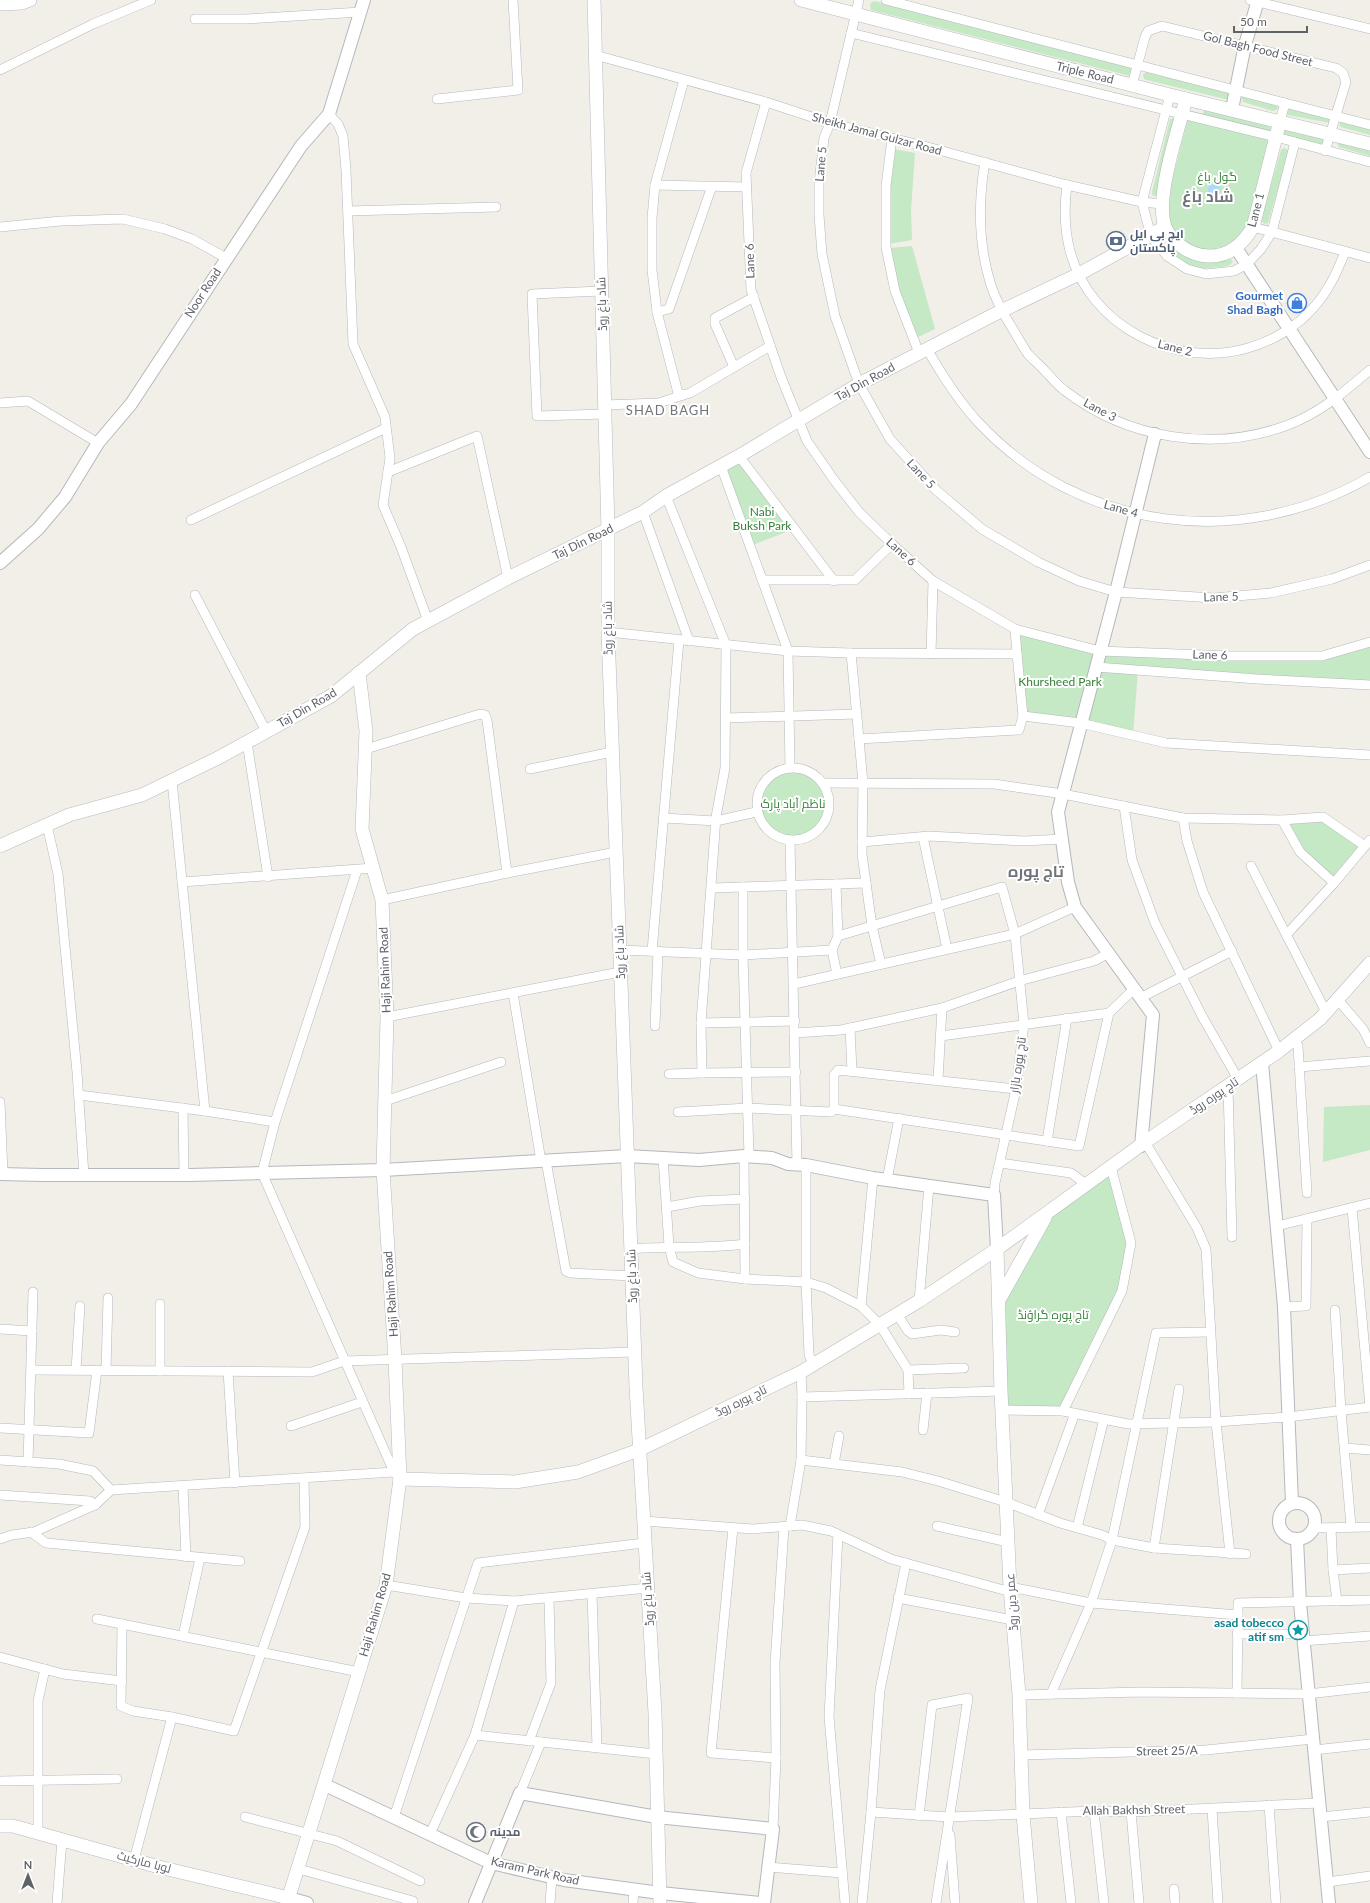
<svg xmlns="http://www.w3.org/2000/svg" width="1370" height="1903" viewBox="0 0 1370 1903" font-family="Lato,Cairo,sans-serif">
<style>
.green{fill:#c5e8c5}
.water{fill:#aadaff}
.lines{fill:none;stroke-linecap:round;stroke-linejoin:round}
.minor-casing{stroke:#b5b8bc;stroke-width:10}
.tertiary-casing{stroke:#b5b8bc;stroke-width:14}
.secondary-casing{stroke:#b6babf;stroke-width:14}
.minor{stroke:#fff;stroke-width:9}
.tertiary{stroke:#fff;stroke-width:12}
.secondary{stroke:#fff;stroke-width:13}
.labels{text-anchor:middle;stroke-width:4;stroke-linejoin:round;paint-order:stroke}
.street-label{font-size:12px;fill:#5f6368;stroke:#fff}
.park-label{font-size:12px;fill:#348238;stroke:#fff}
.service-label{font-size:12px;font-weight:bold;fill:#4e5e75;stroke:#fff;text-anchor:start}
.shop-label{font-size:12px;font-weight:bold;fill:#366cbe;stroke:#fff;text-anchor:end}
.culture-label{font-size:12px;font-weight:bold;fill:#0d838f;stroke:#fff;text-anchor:end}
.worship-label{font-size:12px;font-weight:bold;fill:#5b616d;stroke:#fff;text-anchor:start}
.neighbourhood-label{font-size:13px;letter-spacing:1px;fill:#70757a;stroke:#fff}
.district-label{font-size:16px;font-weight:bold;fill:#70757a;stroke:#fff}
</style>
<rect width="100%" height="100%" fill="#f1efe8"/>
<g class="green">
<path d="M874,1l258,64 2,2 -4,9 -259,-66 -1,-6z"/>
<path d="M1147,71l84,21 -2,8 -82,-20 -3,-1 -1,-4z"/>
<path d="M1243,96l34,9 1,4 -5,2 -30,-9 -1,-4z"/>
<path d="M1287,108l43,10v5l-42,-8 -1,-2z"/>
<path d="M1204,109l66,15 1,6 -1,1 -64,-15 -3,-2z"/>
<path d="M1173,118h2l-17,77 -5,1 -1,-4 18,-73z"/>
<path d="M1188,118l84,20 -26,92 -6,7 -13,9 -15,4 -15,-1 -22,-14 -10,-27z"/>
<path d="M1341,122l29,6v7l-29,-8 -2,-2z"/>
<path d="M1284,129l40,7v8l-3,1 -37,-9z"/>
<path d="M1337,143l33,5v8l-31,-9z"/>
<path d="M1284,148l4,2v3l-20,70 -4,1 -3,-5 20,-69z"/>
<path d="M893,149l22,4 -4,57 1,30 -24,4 1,-53z"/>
<path d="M1168,242l62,16 3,4c-3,4 -9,5 -14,5 -24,4 -36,-3 -54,-18v-4z"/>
<path d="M912,246l23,83 -19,9 -19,-49 -7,-41z"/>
<path d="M739,456l55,73 -44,17 -29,-80z"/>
<path d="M1015,629l85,22 222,5 48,-14v43l-232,-15 -5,65 -110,-19z"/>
<circle cx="793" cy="804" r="36"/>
<path d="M1317,816l48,30 -31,37 -34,-31 -18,-32z"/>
<path d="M1370,1105v45l-47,12 1,-55z"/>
<path d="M1111,1167l20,76 -9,48 -59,120 -61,-1 -2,-107 60,-97z"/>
</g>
<circle class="water" cx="1214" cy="190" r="6"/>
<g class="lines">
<defs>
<g id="minor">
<path d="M859,0l-29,123 -6,15 -5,45v32l3,39 13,62 24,68 31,55 46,51 46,39 56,33 41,19 37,11 98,6 57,-5 61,-14 38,-14"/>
<path d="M886,0l484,125"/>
<path d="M1250,0l120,29"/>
<path d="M195,19h51l115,-7"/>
<path d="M851,33l425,104 94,25"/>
<path d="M595,55l171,47 64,21 94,23 143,39 75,17 20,2"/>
<path d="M0,70l93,-46 58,-24"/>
<path d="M684,80l-29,105 -3,33v52l5,42 21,81 5,2 7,-2 80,-47"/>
<path d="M1132,85l13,-48 3,-6 14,-5 174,42 7,5 3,9 -21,69"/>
<path d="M1170,95l-28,107 9,34 16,20 20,13 19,5 28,-3 13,-7 14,-15 11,-17 23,-90"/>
<path d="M437,99l81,-9 -5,-90"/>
<path d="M766,102l-20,71 5,117 30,87 26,64 27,39 25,32 33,32 41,37 82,48 85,22 130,5h92l48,-14"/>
<path d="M329,114l9,10 5,12 3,34 7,174 32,73 5,41 -7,47 18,42 27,74"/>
<path d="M1280,121l5,-18"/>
<path d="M892,138l-6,48v61l9,44 24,62"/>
<path d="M985,162c-7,41 -7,80 5,120 5,17 14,33 24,49 4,7 9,16 14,23 5,6 12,11 17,17 6,6 12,14 19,19 63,49 149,63 224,35 32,-12 56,-33 82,-55"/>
<path d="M655,185l92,2"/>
<path d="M1067,185c-3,22 -3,43 3,66 20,76 105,118 178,97 24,-7 49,-21 66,-41 15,-17 23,-35 31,-55"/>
<path d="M348,211l148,-4"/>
<path d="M0,227l61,-6 62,-2 42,10 27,10 34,19"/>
<path d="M1253,227l117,31"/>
<path d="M601,291l-69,3 5,122 68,-2"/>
<path d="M657,312l12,-3 43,-123"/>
<path d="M927,349c15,26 31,52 52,74 102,109 263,128 391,54"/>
<path d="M734,367l-19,-43v-6l39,-21"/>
<path d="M0,403l28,-2 70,42"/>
<path d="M604,405l55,-2 24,-8"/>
<path d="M739,456l95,125"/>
<path d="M721,466l67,185 2,116"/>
<path d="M388,472l89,-36 31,142"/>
<path d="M666,496l60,149 -1,123 -9,49 -15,206 1,50 94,-1"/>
<path d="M643,512l46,129"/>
<path d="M191,520l195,-92"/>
<path d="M762,580h93l37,-36"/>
<path d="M195,595l71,136"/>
<path d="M608,632l180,19 63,2 166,1 -2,-25"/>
<path d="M851,653l8,86 160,-9 4,-14 57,7 86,20 204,12"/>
<path d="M931,654l2,-73"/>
<path d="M1017,654l6,62"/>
<path d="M1096,667l161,12 113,6"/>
<path d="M726,718l131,-4"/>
<path d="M859,739l4,44 -1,71 10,72 9,38"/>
<path d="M247,742l21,135"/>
<path d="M366,749l114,-35 5,1 2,5 20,153"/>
<circle cx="793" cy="804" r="36"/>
<path d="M530,769l82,-17"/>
<path d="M172,781l33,330"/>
<path d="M823,783l171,1 69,10 120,24 99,2 41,-3 42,29"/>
<path d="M1124,806l8,54 23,63 47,93 36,63"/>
<path d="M663,818l53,3 40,-9"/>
<path d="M1183,818l4,23 16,51 76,159"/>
<path d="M1282,820l18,32 34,31"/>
<path d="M47,825l11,49 19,198 7,103"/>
<path d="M923,837l24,112"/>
<path d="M790,841l7,324"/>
<path d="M862,842l67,-6 95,5 38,-2"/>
<path d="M1251,866l75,146"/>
<path d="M357,870l-82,252 -13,51 132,299 6,7"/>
<path d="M182,882l191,-14"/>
<path d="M836,884l2,52 -6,14 5,24"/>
<path d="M743,887v68l6,201"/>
<path d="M712,888l154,-5"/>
<path d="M382,900l125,-27 109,-21"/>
<path d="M1287,934l47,-51 36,-43"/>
<path d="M838,936l164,-49 13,47 9,90 -8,65 -21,94 -1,12"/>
<path d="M620,950l123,5 89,-5"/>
<path d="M652,951l27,-311"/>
<path d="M794,984l221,-50 60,-27"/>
<path d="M513,993l28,168"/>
<path d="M1140,998l92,-47"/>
<path d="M1338,1000l25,29 7,14"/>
<path d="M387,1017l233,-45"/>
<path d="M701,1023l94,-2"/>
<path d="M655,1026l3,-75"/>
<path d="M850,1028l2,43"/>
<path d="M794,1033l47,-3 101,-22 77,-27 75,-20 15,-8"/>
<path d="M941,1036l168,-23"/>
<path d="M1294,1039l4,7 9,147"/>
<path d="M1299,1067l71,-6"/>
<path d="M669,1074l33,-1"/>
<path d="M938,1080l4,-72"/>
<path d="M1228,1086l4,151"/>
<path d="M79,1095l126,16 70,11"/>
<path d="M385,1101l116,-39"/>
<path d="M0,1102l3,72"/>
<path d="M183,1108l1,67"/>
<path d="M834,1109l245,37 30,-133 26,-25"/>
<path d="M678,1112l70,-4 83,4 3,-3v-34l4,-5 178,19"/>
<path d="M1047,1141l20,-123"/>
<path d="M1145,1142l52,86 9,21 10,173 14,132"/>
<path d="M744,1156l1,123"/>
<path d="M663,1158l6,88 4,16 25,11 47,6 61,3 20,6 35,18 19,19 28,45 1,24"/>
<path d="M546,1161l20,110 4,2 62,3"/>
<path d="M1000,1163l71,10 16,12"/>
<path d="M806,1165v117l3,73 5,10"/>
<path d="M887,1180l12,-62"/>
<path d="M667,1207l33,-6 45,-2"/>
<path d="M1352,1208l18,199"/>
<path d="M1277,1226l93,-23"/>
<path d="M631,1249c38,-3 76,0 114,-5"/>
<path d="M919,1301l10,-115"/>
<path d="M861,1306l12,-128"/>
<path d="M1284,1307l22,-1 1,-87"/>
<path d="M1335,1310l6,101 10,115"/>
<path d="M897,1314l11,17 4,3 29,-4 14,2"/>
<path d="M0,1329l32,2"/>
<path d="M32,1370l280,2 32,-11 290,-9"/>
<path d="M76,1370l4,-64"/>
<path d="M106,1370l2,-72"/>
<path d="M908,1370l56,-2"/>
<path d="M160,1371v-67"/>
<path d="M228,1371l7,112"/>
<path d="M801,1372l1,25"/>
<path d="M1002,1410l61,1 65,13 88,-2 72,-5 82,-10"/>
<path d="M1063,1411l59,-120 9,-48 -20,-76"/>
<path d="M291,1426l71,-24"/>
<path d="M0,1428l89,5 8,-63"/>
<path d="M923,1430l4,-37"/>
<path d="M1345,1448l25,2"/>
<path d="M0,1460l59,4 34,7 18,19"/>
<path d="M801,1460l101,12 36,9 68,21 54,21 42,12 10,5 42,8 92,6"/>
<path d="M28,1462l5,-170"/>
<path d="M834,1464l5,-28"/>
<path d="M183,1486l3,71"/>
<path d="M0,1495l90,6 5,4"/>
<path d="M1038,1515l37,-102"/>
<path d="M644,1521l109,8 49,-4 29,6 60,28 120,33"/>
<path d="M790,1526l11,-66 1,-63 199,-6"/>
<path d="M937,1526l71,16"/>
<path d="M733,1528l-22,225 65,5"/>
<path d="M1077,1528l27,-109"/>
<path d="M1313,1528l57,-1"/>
<path d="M1331,1529l2,41 4,31"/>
<path d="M31,1532l15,11 194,18"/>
<path d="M838,1534l-9,183 16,186"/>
<path d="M0,1539l12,-4 22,-3 61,-27 16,-15 283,-18"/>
<path d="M1154,1548l25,-159"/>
<path d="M1333,1570l37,-2"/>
<path d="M386,1585l80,13 48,3 134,-13"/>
<path d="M1010,1587l81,16 147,12v-12l132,-3"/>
<path d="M592,1594l5,153"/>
<path d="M898,1598l115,22"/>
<path d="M97,1619l262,53"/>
<path d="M122,1624l-1,82 12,5 39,6 62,14 71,-204 -1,-49"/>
<path d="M1237,1634h65"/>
<path d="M183,1636l17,-78"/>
<path d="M1303,1641l67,-5"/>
<path d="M0,1657l63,17 59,7"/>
<path d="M1237,1693l1,-78"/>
<path d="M1051,1694l40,-91 21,-63 44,-207 54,-1"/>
<path d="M1019,1695l123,-3 166,2 62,-7"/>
<path d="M475,1735l181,19"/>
<path d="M529,1741l22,-58 -2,-84"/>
<path d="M1314,1750l56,-6"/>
<path d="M1021,1755l185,-5 107,-11"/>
<path d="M0,1781l117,-2"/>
<path d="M520,1793l21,-51"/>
<path d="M1269,1805l7,98"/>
<path d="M1212,1809l6,94"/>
<path d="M1094,1811l10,92"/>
<path d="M871,1812l78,5 145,-6 37,1 188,-9"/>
<path d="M1061,1812l10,91"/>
<path d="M1131,1812l8,91"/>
<path d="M919,1816l13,-111 36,-7 -32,205"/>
<path d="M245,1817l92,24 83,40"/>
<path d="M394,1817l84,-254 166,-20"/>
<path d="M1321,1817l49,-5"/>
<path d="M773,1829l3,-71 -1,-95 9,-136"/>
<path d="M38,1833v-132l7,-32"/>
<path d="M430,1834l45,-99 39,-134"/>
<path d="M950,1835l5,68"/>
<path d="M134,1860l38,-143"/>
<path d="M768,1867l74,6"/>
<path d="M299,1869l114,32"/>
<path d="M1328,1882l42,-6"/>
<path d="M1174,1889l1,14"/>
<path d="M57,1903l5,-63"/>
<path d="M550,1903l2,-26"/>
<path d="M633,1903l1,-13"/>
<path d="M862,1903l9,-91 9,-122 26,-127"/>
</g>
<g id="tertiary">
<path d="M1232,109l13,-64 13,-45"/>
<path d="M1236,248l134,204"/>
<path d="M0,563l38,-34 27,-32 33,-54 33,-39 170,-258 28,-32 35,-114"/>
<path d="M1262,1063l22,244 8,196"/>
<path d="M1141,1146l12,-131 -78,-108 -7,-25 -10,-70 58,-220 39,-158"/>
<path d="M0,1174l42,1h148l193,-5 244,-14 72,4 45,-4 28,2 16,6 18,1 67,13 121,17 3,54"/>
<circle cx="1297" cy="1521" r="18"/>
<path d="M1297,1539l3,64 29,300"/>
<path d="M325,1785l166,78 73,17 96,13 100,10"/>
<path d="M289,1898l18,5"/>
<path d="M475,1903l45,-110 137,24 116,12 -9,74"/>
</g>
<g id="secondary">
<path d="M594,0l14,531v101l28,755 19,326 5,190"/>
<path d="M801,0l369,95 200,49"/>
<path d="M0,4l22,-1 8,-3"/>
<path d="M1186,99c-8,32 -27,87 -23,119 2,21 25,37 45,38 21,1 35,-12 45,-29l27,-106"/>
<path d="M0,846l69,-31 73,-20 76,-37 113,-62 82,-67 95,-51 135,-66 23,-16 73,-40 120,-72 142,-73 78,-37 86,-47"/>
<path d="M997,1249l4,142 9,196 9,108 4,120 8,88"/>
<path d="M999,1300l46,-82"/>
<path d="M400,1479l115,3 63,-10 61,-22 162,-78 118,-71 78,-52 148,-107 134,-91 41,-32 50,-56"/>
<path d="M0,1826h13l146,41 130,31"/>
<path d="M287,1903l99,-318 14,-106 -5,-119 -12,-190 4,-153 -5,-117 -20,-71 4,-98 -7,-58"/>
</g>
</defs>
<use href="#minor" class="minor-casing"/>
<use href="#tertiary" class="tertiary-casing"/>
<use href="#secondary" class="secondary-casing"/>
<use href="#minor" class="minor"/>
<use href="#tertiary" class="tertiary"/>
<use href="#secondary" class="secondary"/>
</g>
<defs>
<symbol id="bank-ring" viewBox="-11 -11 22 22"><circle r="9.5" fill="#fff" stroke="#5c6f8a" stroke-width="1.5"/><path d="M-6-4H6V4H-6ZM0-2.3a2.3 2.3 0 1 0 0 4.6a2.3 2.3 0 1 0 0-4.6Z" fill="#5c6f8a"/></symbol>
<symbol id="shop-ring" viewBox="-11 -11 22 22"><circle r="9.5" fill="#fff" stroke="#3f7fe0" stroke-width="1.5"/><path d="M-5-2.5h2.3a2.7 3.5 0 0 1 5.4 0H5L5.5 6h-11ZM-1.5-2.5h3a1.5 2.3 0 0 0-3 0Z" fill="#3f7fe0"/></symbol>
<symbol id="sight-ring" viewBox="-11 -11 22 22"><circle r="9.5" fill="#fff" stroke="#0f9aa8" stroke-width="1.5"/><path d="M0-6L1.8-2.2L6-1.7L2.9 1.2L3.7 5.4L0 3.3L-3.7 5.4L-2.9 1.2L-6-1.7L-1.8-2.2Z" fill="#0f9aa8"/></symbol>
<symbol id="mosque-ring" viewBox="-11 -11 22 22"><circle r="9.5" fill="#fff" stroke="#6b7280" stroke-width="1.5"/><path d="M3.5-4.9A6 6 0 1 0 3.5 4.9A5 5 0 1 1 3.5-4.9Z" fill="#6b7280"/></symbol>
</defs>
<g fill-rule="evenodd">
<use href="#bank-ring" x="1105" y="230" width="22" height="22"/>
<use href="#shop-ring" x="1286" y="292" width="22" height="22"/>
<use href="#sight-ring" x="1287" y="1619" width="22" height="22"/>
<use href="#mosque-ring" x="465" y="1821" width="22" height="22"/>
</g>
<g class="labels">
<g class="street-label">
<text transform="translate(1258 49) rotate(14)" y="4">Gol Bagh Food Street</text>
<text transform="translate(1085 73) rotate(14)" y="4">Triple Road</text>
<text transform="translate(877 134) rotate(15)" y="4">Sheikh Jamal Gulzar Road</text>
<text transform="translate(821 164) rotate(-85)" y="4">Lane 5</text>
<text transform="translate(1256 210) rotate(-75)" y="4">Lane 1</text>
<text transform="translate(750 261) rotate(-92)" y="4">Lane 6</text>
<text transform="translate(203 293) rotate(-57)" y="4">Noor Road</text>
<text transform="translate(602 304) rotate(-92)" y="4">شاد باغ روڈ</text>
<text transform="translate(1175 348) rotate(14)" y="4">Lane 2</text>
<text transform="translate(865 382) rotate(-29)" y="4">Taj Din Road</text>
<text transform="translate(1100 410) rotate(28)" y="4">Lane 3</text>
<text transform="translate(921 474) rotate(47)" y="4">Lane 5</text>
<text transform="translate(1121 509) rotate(16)" y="4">Lane 4</text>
<text transform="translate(583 542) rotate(-26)" y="4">Taj Din Road</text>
<text transform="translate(901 552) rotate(42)" y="4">Lane 6</text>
<text transform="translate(1221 597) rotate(-2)" y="4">Lane 5</text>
<text transform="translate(608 628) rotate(-91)" y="4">شاد باغ روڈ</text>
<text transform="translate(1210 655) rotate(2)" y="4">Lane 6</text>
<text transform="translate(307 708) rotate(-30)" y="4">Taj Din Road</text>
<text transform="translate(620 952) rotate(-92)" y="4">شاد باغ روڈ</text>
<text transform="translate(385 970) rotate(-92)" y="4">Haji Rahim Road</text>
<text transform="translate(1018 1065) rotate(-82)" y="4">تاج پورہ بازار</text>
<text transform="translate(1214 1096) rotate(-34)" y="4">تاج پورہ روڈ</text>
<text transform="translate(632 1276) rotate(-92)" y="4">شاد باغ روڈ</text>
<text transform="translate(391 1294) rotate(-94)" y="4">Haji Rahim Road</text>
<text transform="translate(741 1401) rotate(-26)" y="4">تاج پورہ روڈ</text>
<text transform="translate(648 1599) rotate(-94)" y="4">شاد باغ روڈ</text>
<text transform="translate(1012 1602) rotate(-94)" y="4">عمر دین روڈ</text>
<text transform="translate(375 1615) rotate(-74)" y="4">Haji Rahim Road</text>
<text transform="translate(1167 1751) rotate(-1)" y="4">Street 25/A</text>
<text transform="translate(1134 1810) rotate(-1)" y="4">Allah Bakhsh Street</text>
<text transform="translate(144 1862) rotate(15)" y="4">لوہا مارکیٹ</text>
<text transform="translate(535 1871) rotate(13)" y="4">Karam Park Road</text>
</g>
<g class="park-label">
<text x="1217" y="181">گول باغ</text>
<text x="762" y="516">Nabi<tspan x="762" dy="14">Buksh Park</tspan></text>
<text x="1060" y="686">Khursheed Park</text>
<text x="793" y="808">ناظم آباد پارک</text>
<text x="1053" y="1319">تاج پورہ گراؤنڈ</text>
</g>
<g class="service-label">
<text x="1130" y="238">ایچ بی ایل<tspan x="1130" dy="14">پاکستان</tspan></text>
</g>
<g class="shop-label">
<text x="1283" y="300">Gourmet<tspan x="1283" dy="14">Shad Bagh</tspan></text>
</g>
<g class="culture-label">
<text x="1284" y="1627">asad tobecco<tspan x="1284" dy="14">atif sm</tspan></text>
</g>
<g class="worship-label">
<text x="490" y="1836">مدینہ</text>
</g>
<g class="neighbourhood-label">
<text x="668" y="415">SHAD BAGH</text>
</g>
<g class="district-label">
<text x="1208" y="202">شاد باٰغ</text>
<text x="1036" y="877">تاج پورہ</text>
</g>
</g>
<g transform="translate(28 1875)" stroke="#ffffff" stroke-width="3" paint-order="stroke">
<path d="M0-3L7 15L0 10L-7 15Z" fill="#5f6368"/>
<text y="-6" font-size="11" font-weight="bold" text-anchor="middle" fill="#5f6368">N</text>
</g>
<path d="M1234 26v6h73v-6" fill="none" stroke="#5f6368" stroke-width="2"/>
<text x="1240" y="26" font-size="12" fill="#5f6368" stroke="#ffffff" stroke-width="3" paint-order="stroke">50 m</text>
</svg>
